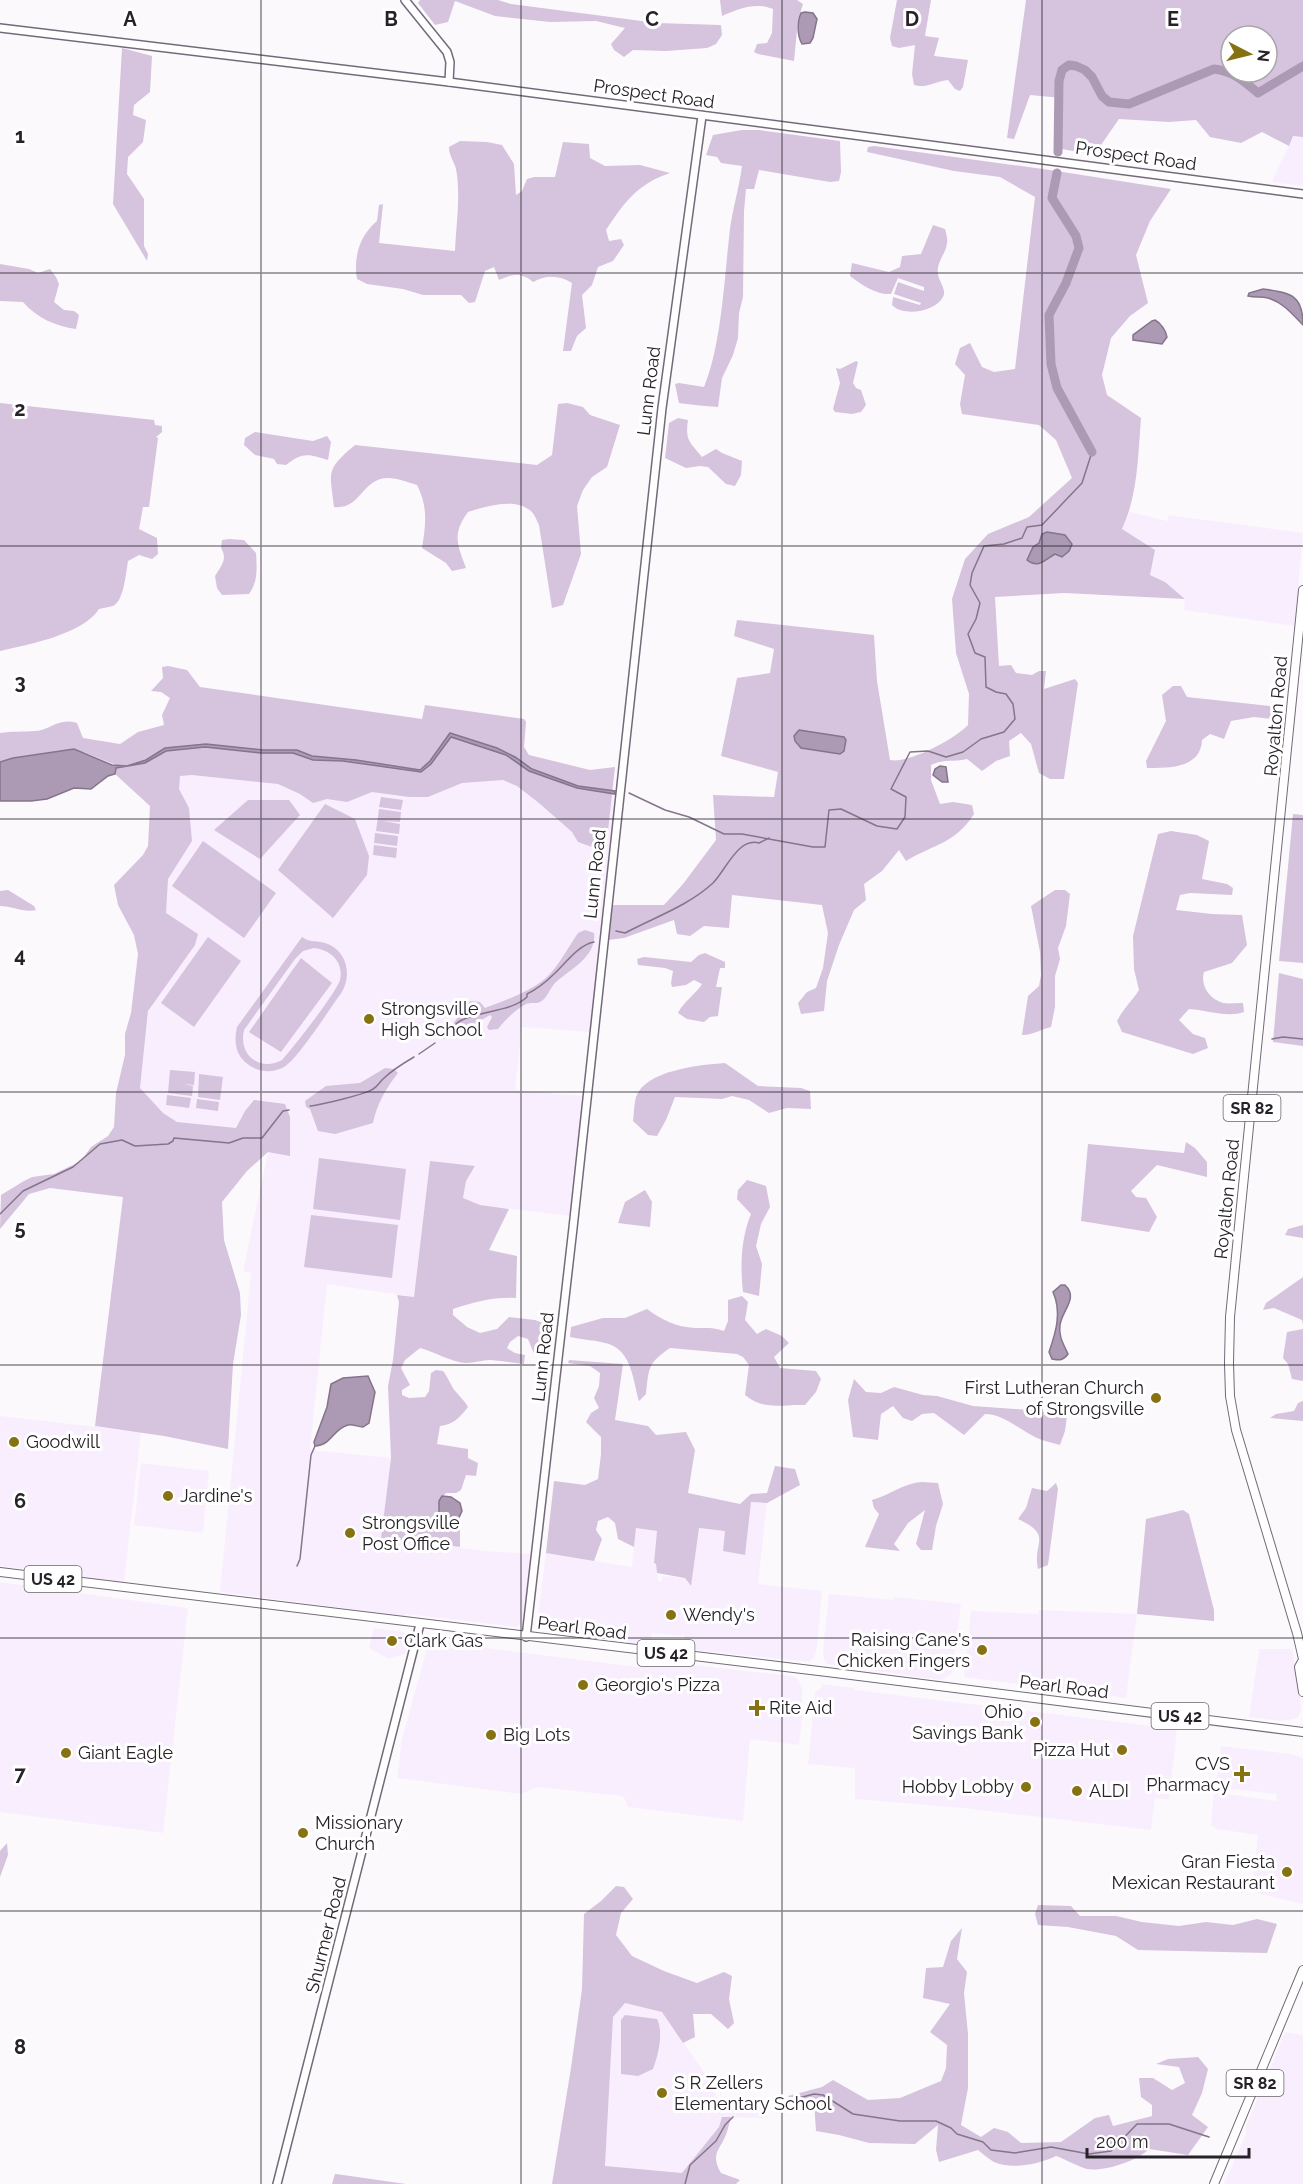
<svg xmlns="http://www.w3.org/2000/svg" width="1303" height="2184" viewBox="0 0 1303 2184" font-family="Raleway,sans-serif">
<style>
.built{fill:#f9eefe}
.green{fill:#d6c3de;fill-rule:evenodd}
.water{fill:#ac99b4;stroke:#84758a;stroke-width:1.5}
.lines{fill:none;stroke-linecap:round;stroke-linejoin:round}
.stream{stroke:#84758a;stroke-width:1.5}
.river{stroke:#ac99b4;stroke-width:9}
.secondary-casing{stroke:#746979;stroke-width:10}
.primary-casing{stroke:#746979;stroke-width:10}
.secondary{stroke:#fff;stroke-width:7}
.primary{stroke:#fff;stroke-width:8}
.grid{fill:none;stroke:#272229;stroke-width:1.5;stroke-opacity:0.55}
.poi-dot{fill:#867213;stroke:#fff;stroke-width:2}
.labels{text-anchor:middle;stroke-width:6;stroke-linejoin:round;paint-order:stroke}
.shield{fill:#fff;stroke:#686469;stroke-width:1.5}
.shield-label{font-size:16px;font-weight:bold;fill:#272229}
.street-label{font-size:18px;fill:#272229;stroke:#fff}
.poi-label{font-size:18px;fill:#272229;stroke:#fff;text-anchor:start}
.grid-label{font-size:20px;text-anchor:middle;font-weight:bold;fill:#272229;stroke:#fff;stroke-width:6;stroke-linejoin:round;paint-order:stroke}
</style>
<rect width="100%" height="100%" fill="#fcf9fd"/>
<g class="built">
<path d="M1293,136l10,1v49l-31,-4z"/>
<path d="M1130,512l38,9v-6l135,18 -8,93 -111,-16 1,-11 -20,-17 -15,-7 -28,-45z"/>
<path d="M180,728l435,63 -25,241 -68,-5 -7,63 68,6 -12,120 -91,-11 -17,-6 3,-18 9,-14 -45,-6 -16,136 -87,-13 -17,166 81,8 -10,80 103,13 49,3 -8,67 -9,6 -110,-13 -1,2 -185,-24 31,-319 -8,-2 25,-119 -133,-19z"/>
<path d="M0,1416l141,16 -17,150 -124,-16z"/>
<path d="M141,1463l68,8 -6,62 -69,-8z"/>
<path d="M751,1502l16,1 -9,81 64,7 -5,55 -2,9 -5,7 -126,-13v-15l-3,2 -29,-3 -1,11 -27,-2 -45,-6v-4l-39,-5 -3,-4 9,-70 86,14 4,-39 21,3 -3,32 2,1 2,17h4l1,-5 22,2 5,8 9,-58 26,3z"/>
<path d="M0,1582l188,26 -25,225 -163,-21z"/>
<path d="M829,1594l65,6v-3l67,7 -9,69 -11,7 -114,-16 -3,-5 -1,-9z"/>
<path d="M1039,1610l98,4 -11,84 -162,-21 7,-66 67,3z"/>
<path d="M374,1628l30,4 4,7 -3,15 -16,5 -20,-11z"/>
<path d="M429,1641l209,26 2,-8 151,17 6,2 5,9v31l-3,27 -49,-6 -7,82 -115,-14 -5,-11 -86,-9 -16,7 -124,-16 5,-39z"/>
<path d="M1259,1649h33l8,44 1,18 -3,7 -16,3 -33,-4z"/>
<path d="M823,1684l31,4 1,2 322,39 -8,71 -14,-2 -4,32 -188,-22 -108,-9v-31l-47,-4 7,-72 6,-4z"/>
<path d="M1221,1746l70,8 12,4v146l-46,-11 1,-6h-6l6,-52 -41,-6 -6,-4 3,-33 62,9 1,-7 -61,-7z"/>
<path d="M625,2003l37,9 49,70 8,21 48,1 -4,14 -41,-1 -3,10 -37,46 -77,-6 8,-150z"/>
<path d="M1285,2032l18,3v149h-79l22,-50v-8z"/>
</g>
<g class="green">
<path d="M420,0h78l13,4 146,19 64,2 1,10 -6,9 -9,4 -41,3 -33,-1 -9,7 -10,-7 -3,-6 14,-16 -29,-7 -46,1 -55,-6 -40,-15 -7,21 -13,3 -17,-22z"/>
<path d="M720,0h77l6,4 -5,16 -4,41 -36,-7 -4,-2 3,-8 10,-1 5,-10 1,-24c-18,-7 -34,0 -51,7z"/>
<path d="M897,0h34l-6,36 14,2 -5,18 34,4 -5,27 -3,4 -5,-2 -7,-9c-11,1 -23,9 -34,5l-2,-11 3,-29 -16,3 -7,-2 -2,-8z"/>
<path d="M1026,0h277v137l-10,-1 -4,10 -27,-14 -21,11 -31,-6 -14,-17 -27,2 -50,-3 -25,36 -32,-6v-51l-32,-3 -16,44 -7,-1zM1231,36h36v36h-36z"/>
<path d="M122,48l30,8 -2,36 -16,13 -1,10 13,5 -3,22 -15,15 -1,17 17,25v47l4,8 -1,7 -34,-57z"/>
<path d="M742,130h17l81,11 1,31 -2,9 -9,1 -71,-12 -5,19h-8l-2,22 -1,86 -4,16 -1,25 -5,17 -11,23 -4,29c-4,0 -34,-3 -39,-4l-4,-19 4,-1 25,4c17,-41 20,-104 25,-149 2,-25 10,-48 13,-72l-21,-3 -4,-6 -11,-2 7,-20z"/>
<path d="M460,141l27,1 15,3 12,19 2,31 6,-4 5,-12 7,-2h21l8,-35 26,2 1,14 15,8 35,-1 30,8c-33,11 -46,30 -64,57l3,11 12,-2 3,6 -11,16 -15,6 -6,18 -10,10 4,33 -9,8 -6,15h-8l9,-68c-13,-8 -26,-8 -39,-1 -11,-10 -21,-8 -34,-2l-5,-13 -9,4 -10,31 -6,1 -8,-8h-38l-20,-6 -36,-5 -10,-5c-4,-22 3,-44 20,-58l2,-16 4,-1 -4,39 76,8c1,-26 6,-56 1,-82 -2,-8 -7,-13 -7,-22z"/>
<path d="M874,146l176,24 121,19 -21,32 -14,34 12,48 -18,13 -19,22 -9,37 5,20 34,23c-3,37 -3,77 -19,111l33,21 -5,25 15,7 20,17 -121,-6 -69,4 4,69 12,-1 5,8 16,2 7,-4h7l-2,18 31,-10 3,4 -14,96h-14l-11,-6 -8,-29 -10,-11 -12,8 1,15 -14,5 -14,10 -15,-12c-15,4 -21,-1 -36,6v15l9,24 13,-2 19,3 2,9c-19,30 -40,30 -68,47l-7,-11 -17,21 -18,13 2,16 -12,10 -15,35 -12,36 -3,30 -23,3 -3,-11 9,-11 9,-4 7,-20 5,-35 -6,-28 -90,-10 -3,33 -25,-2 -14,10 -13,-2 -3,-14 -50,18 -16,2 3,-35h53l19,-21 33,-44 -3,-45 61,2 4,-25 -57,-16 16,-78 33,-5 4,-24 -40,-13 3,-16 137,15 3,46 13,79c18,4 65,-21 78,-35l1,-31 -13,-41 -4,-54 13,-40 23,-25 41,-17 43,-39 -16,-38 -17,-15 -77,-11 -2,-10 5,-29 -10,-11 5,-16 10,-5 12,24 12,5 21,-3 20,-172 -35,-20 -46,-6 -87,-19 1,-5z"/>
<path d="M933,225l12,4c1,4 3,10 2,14 -1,11 -11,19 -9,31 1,8 9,16 5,23 -8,15 -40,20 -51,8l1,-8 27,8 1,-2 -27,-9 4,-12 26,9v-4l-26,-9 -7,16c-15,1 -29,-9 -41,-18l2,-13 37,9 11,-5 2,-11 19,-2z"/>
<path d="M0,264l29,5 9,4 12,-4 6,8 3,7 -5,18 10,8 10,1 5,4 -3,14c-21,-3 -39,-11 -53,-27l-23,-1z"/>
<path d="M856,361l2,1 -5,21 3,5 5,2 5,15 -5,7 -9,2 -17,-2 -2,-3 7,-26 -4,-15 4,1z"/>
<path d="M0,403l154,17 1,5 7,1v6l-6,5 2,1 -9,69h-6l-4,22 18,9 1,16 -6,5 -13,-4 -11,6c-2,11 -4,40 -15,45 -4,1 -10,2 -14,3 -17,26 -70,35 -99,42z"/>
<path d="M567,403l16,4 7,8 30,10 -13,42 -15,10 -9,13 -6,16 4,48 -18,51 -11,3 -13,-83c-3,-6 -5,-13 -11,-16 -15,-11 -44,-2 -60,3 -16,22 -11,32 -2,56l-14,3 -6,-8 -24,-15c4,-25 6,-41 -5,-63 -10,-3 -19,-7 -29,-7 -26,0 -27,32 -54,29 -4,-35 -9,-37 21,-62l182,20 15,-10 6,-51z"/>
<path d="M678,418l10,2c-3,21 2,22 14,37l14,-8 6,4 20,8 -1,14 -6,11 -9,-2 -18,-17 -8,-1 -14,2 -21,-10 4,-35z"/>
<path d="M255,432l58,9 14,-5 4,6 -3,18c-21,-6 -25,-8 -42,5l-9,-1 -3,-5 -19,-4 -11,-10 1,-7z"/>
<path d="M229,539l15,1 12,13c1,15 2,29 -7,41l-27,1 -5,-7 -2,-12c6,-10 13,-17 6,-28l1,-8z"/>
<path d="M168,666l19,4 13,17 222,32 3,-14 99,14 2,3 -2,25 5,8 61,15 25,-3 -8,73 -15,7 -14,-5 -6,-10 -33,-29 -22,-17 -14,-6 -41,3 -34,14h-19l-37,-5 -25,10 -20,-3 -14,4 -13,-9 -22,-10 -86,-9 -12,1 -1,13 10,19 3,33 -24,38 -2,34 32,21 -3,11 -47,66 -8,77 23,25 14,9 59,6 9,-17 9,-11 31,4 5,13v39l-22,-4 -21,19 -25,31 2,38 16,53 1,22 -8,49 -5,85 -64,-13 -69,-10 28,-229 -73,-9 -21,6 -29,35 1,-34 23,-14 8,-4 22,-3 27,-13 10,-14 17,-11 6,-9 2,-34 9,-38v-21l6,-21 7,-59 -4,-19 -16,-30 -4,-20 29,-30 5,-9 2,-40 -35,-32 1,-9 -33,-13 -54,4 -29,6v-29c12,-2 23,-1 35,-2 16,-1 23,-14 42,-8l6,15 37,6 18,-12 26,-7 -2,-10 8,-17 -9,-6 -10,-1 12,-13 -1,-11z"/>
<path d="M1173,686h8l6,11 83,9 6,6 -3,7 -19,-2 -23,4 -7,18 -14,-5 -8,6c-1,29 -35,28 -55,28l-1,-7 20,-40 -4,-26z"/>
<path d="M381,797l22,3 -2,10 -22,-3z"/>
<path d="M248,800h41l11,15 -40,44 -46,-29z"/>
<path d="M325,804l30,15 14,37 -2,19 -34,43 -55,-48z"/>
<path d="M379,809l22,3 -1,10 -17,-1 17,3 -1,10 -23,-3z"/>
<path d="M1293,814l10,1v148l-24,-2z"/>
<path d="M1171,831l26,4 12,6 -7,38 25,5 6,4 -1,7 -42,-2 -10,2 -4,15 36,4 30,1 5,30 -15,18 -28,9c-4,13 5,27 19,31 6,1 14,0 20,0l1,9c-17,6 -37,-2 -55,-3l-10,11 14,14 12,4 3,10 -15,6 -71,-22 -5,-11c6,-12 15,-20 22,-31l-5,-21 -1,-33 25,-102z"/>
<path d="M375,833l23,3 -1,10 -23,-3z"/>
<path d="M203,841l73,52 -32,45 -72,-52z"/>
<path d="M374,845l23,3 -1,10 -23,-3z"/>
<path d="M8,890l26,16 2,4c-12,3 -24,-4 -36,-4v-15z"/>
<path d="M1055,890h10l5,4 -4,32 -8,22 2,11 -5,17v31l-4,20c-9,2 -21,9 -29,8l6,-39 11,-10 2,-11 -1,-23 -9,-46z"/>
<path d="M585,930l9,3c3,24 -25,37 -39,50 -6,6 -7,15 -15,19 -4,2 -9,0 -14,2 -10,5 -21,16 -28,25l-9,1 -2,-3 5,-10 -2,-2 -19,11 -8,9h-11l-3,-2v-4l21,-28 10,1 5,6c19,-7 49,-18 63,-32 11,-11 21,-30 30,-43z"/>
<path d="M208,937l33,24 -47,66 -33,-24z"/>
<path d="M302,937c8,6 14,3 23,6 22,7 27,31 17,49 -12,16 -44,67 -58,75 -12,7 -28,5 -39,-5 -10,-9 -11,-22 -8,-35zM314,948c17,2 30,14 26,32 -4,13 -47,68 -58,80 -22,12 -44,-5 -38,-30l51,-71 8,-8z"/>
<path d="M705,953l20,9v6h-5l-4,19h6l-4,29 -8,1 -6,5 -17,-3 -9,-6c6,-12 17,-18 24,-29l-8,-4 -8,5 -14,2 -1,-4 2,-12 -8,-3 -27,-3 -1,-6 7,-2 47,5 8,-7z"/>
<path d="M301,958l31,25 -51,69 -32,-20z"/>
<path d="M1279,973l24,6v67l-30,-4z"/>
<path d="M725,1063l33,23 43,2 9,3 1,18 -24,-1 -18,5 -20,-13 -17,-4 -10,3 -47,-2 -9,23 -9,16 -9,-1 -15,-14c1,-8 1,-17 3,-24 10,-27 63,-32 89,-34z"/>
<path d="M385,1068l9,1 4,4c-12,15 -21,31 -25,50l-38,11 -17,-3 -8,-22 -4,-2 -1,-6 21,-15 34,-3z"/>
<path d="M170,1070l25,2 -1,13 -10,-1 9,2 -1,10 -24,-3z"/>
<path d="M199,1074l24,3 -3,23 -22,-3z"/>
<path d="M167,1095l24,3 -2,10 -23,-3z"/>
<path d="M197,1099l22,3 -1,9 -22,-3z"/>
<path d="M1186,1142l9,6 12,14v15l-50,-12 -26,26 5,6 10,1 11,19 -8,15 -68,-11 7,-77 96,9z"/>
<path d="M319,1158l87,11 -6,51 -87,-11z"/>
<path d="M430,1161l45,5 -9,15 -3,17 17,7 29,4 -20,41 28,6 -1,42c-23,-1 -41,4 -63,11v6l14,12 13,6 17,-4 12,-12 26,3 16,6 -5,30 -12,-2 -6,-15 -10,-3 -8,6 -3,6 8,5 10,2 -1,9c-11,-1 -22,-3 -34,-4 -8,0 -16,3 -24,3 -16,-1 -30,-11 -46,-15l-15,12 -4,8 9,17 -8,5v5l7,3 16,-1 4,-6 2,-18 5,-3 7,1c5,6 9,17 13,21 5,6 8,8 12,15 -8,10 -15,18 -28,19l-3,18 31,5v9l10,5 -2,13 -10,-1 -5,15 -5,3h-10l-7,8v18l21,8v20l-79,-9 10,-80 -3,-72 5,-26 6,-58 -2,-7 17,2z"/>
<path d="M747,1180l19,6 4,21 -9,17 -5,22 6,18 -3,32 -16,-4c-3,-26 -2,-54 8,-78l-14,-15 1,-9z"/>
<path d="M645,1190l7,12 -2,25 -32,-4 7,-21z"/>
<path d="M311,1215l87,10 -6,53 -88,-11z"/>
<path d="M1303,1225v13l-18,-3 3,-6z"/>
<path d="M1303,1277v48l-1,-5 -28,-12 -11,2 3,-7z"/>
<path d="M742,1296l6,6 -3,18 12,14 9,-5 16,7 7,7 -15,14 6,11 36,3 5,8 -5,13 -11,13c-23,-1 -41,6 -60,-10l4,-30 -6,-8 -6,-3 -67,-6c-23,16 -21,20 -24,46l-7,7c-6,-20 -7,-49 -30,-57 -12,-4 -26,-4 -39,-7l1,-10 32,-9h22l22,-9c15,11 29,18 48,19 11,0 18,-1 29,3l4,-10v-21z"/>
<path d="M1303,1329v52l-11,-2 -4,-15 -5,-6 4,-26z"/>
<path d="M569,1360l54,4 -8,56 33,6 8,9 30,-3 9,18 -7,43 52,11 11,-10 16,-1 8,-27 20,3 5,16 -33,18 -16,-1 -6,53 -22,-4 2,-20 -26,-3 -8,58 -6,-8 -28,-5 -1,-9 -2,-1 3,-32 -21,-3 -2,19 -16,-8 -3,-16 -7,-6 -10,4 -2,9 6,9 -8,22 -48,-8 8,-72 31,4 13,-6 3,-25v-17l-15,-15 5,-9 8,-5 -5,-10 5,-12 1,-13 -10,-7 -22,-3z"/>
<path d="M854,1379l12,13 15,1 13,-6 29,8 14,1 36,10 57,4 37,6 -2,15 -5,14c-6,-2 -13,-3 -18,-5 -19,-7 -37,-26 -57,-26l-21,21 -30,-22 -12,1 -10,7 -9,-3 -10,-12 -12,8 -3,26 -25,-3 -5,-37z"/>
<path d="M1303,1401v20l-33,-3 6,-4 18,-3 4,-8z"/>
<path d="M922,1482l16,1 5,21 -7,22 -4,24h-11l-5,-6 9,-34 -17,13 -14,21 6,7 -35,-4 14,-33 -5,-6 -2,-8c18,-5 32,-17 50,-18z"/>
<path d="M1056,1483l2,6 -10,76 -10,4c-6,-27 16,-33 -20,-50l8,-11 6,-20 15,3z"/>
<path d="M1183,1510l6,4 25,96v11l-77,-7 9,-95z"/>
<path d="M7,1843l1,12 -8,22v-26z"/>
<path d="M616,1886l8,1 9,12 -12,14 -5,22 16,21 32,15 33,12 27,-11 8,4 -3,23 5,24 -6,6 -17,-15h-18l2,23 -12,6 -21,-31 -37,-9 -12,14 -8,149 77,7 37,-46 3,-10h9c-2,6 -3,14 -6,20 -7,15 -14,18 -4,36l19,7 -4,4h-184l19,-116 11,-79 2,-75 17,-13z"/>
<path d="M1038,1905l33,1 9,10h36l26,6 37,4 27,-4 27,3 24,-6 20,5 -10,29 -129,-3 -22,-14 -48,-9 -30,-2 -3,-11z"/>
<path d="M962,1928l-5,31 10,13 -3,21 4,41v54l-7,37 20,12 13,-9 14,4 13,11 40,-1 34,-24 14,-3 4,11 39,-10v-11l-11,-8 -2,-19h14l19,12 13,-7 -6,-16 -23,-3 12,-5 30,-2 10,12 -6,24 -10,22 16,12 -20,28 -39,-6c-12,12 -45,23 -62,20 -8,-2 -22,-10 -31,-13 -17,8 -43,14 -62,6 -5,-3 -11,-8 -16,-12l-39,12 -3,-12 2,-25 -23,19 -46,-1 -30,-8 -23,-4 -2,-29 -6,-4 -16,5 -4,-7 34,-9 11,-7 35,20 32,-2 41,-17 5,-13 1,-23 -17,-13 20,-28 -27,-6 3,-30 17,-1 8,-26z"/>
<path d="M625,2015l32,4c7,14 1,36 -4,50l-15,7 -17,-2v-54z"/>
<path d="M335,2174h1l70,10h-74z"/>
</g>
<g class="water">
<path d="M805,12l8,1 4,6 -4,19 -3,5 -8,1c-5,-9 -5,-22 -1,-31z"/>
<path d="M1263,289c27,4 40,5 40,36 -10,-10 -20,-23 -35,-27 -7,-2 -13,0 -20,-2l1,-3z"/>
<path d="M1155,320c6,3 11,11 12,17l-5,7 -29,-4v-5l19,-14z"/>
<path d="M1047,532l18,3 7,9 -3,7 -7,6 -7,-3c-10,6 -17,15 -28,6l6,-13 6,-4 3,-9z"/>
<path d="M799,730l45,7 2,3 -2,11 -4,3 -39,-6 -6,-7 -1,-5z"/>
<path d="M450,733l47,15 18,9 17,12 46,17 37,5v3l-38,-6 -17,-6 -31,-11 -23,-16 -55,-18 -20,27 -10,8 -78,-11 -30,-1 -20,-7h-32l-56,-6 -39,4 -21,12 -29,5 -1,6 -7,2 -17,13 -17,-1 -27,11 -16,2h-31v-39l13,-4 61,-9 38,16 15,1 19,-6 19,-12 41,-4 57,6h34l15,6 44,4 64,10 10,-9z"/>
<path d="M940,766l6,1 2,15h-6l-9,-7 2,-6z"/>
<path d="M1061,1285h4c14,13 -3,25 -5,40 -2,11 4,20 8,29 -5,7 -9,6 -16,5l-3,-7c7,-20 13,-40 4,-60z"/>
<path d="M368,1376l7,16 -6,31 -6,4c-5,0 -10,-3 -15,-2 -14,3 -17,21 -33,21l-1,-4 13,-35 4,-23 12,-6z"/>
<path d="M442,1496l9,1 9,6 2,8 -5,11 -15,-6 -3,-3v-12z"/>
</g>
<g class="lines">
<g class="stream">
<path d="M629,793l36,17 24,7 35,17h18l71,13h12l4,-37 12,-1 36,17 20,3 8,-12 1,-20 -15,-8 19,-37 18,-1 18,6 17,-5 18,-13 23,-7 11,-13 -2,-15 -7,-10 -10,-2 -10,-5 -1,-30 -10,-4 -7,-19 8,-15 4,-16 -10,-18 2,-12 12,-27 20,-2 18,-6 5,-11 15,-2 40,-42 10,-31"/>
<path d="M616,931l9,2c30,-16 63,-27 88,-50 13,-13 25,-46 46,-40l10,-5"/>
<path d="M444,1038c6,-5 10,-14 16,-17 21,-11 51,-9 67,-24v-3c10,-5 19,-12 27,-20 11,-10 24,-29 40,-32"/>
<path d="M1272,1039l11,-2 20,2"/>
<path d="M419,1054l16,-11"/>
<path d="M310,1106c10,-1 57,-12 63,-17 4,-2 7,-7 10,-10 9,-9 19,-15 31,-22"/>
<path d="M0,1214l23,-23 50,-24 27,-23 22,-4 13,6 33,-2 5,-3 1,-3 55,5 14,-5h19l21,-27 6,-1"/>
<path d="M297,1566l3,-7 11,-104 4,-9"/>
<path d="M787,2101l27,-7 9,1 30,19 47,7h36l15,7 6,6 26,8 8,8 24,3 36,-6 38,7 22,-3 26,-27h32l40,13"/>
<path d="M685,2184l5,-19 26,-24 9,-16 8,-8"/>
</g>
<g class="river">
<path d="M1058,152l1,-71 3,-11 7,-5 7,1 9,4 7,7 10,19 7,6 20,2 85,-35c19,2 30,12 44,24l45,-27"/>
<path d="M1057,173l-5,25 24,38 3,12 -13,35 -17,32 2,49 6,24 35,64"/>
</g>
<defs>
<g id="secondary">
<path d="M405,0l42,52 3,10 -1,20"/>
<path d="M0,28l449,54 854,112"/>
<path d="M526,1637l47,-409 89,-820 40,-292"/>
<path d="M277,2184l143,-560"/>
</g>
<g id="primary">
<path d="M1303,590l-64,636 -9,91 -1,46 1,33 6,34 61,203 6,26"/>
<path d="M0,1572l827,100 476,60"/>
<path d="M1303,1660l-4,7 4,25"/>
<path d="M1214,2184l89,-214"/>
</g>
</defs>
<use href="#secondary" class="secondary-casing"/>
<use href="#primary" class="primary-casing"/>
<use href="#secondary" class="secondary"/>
<use href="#primary" class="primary"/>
</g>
<path class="grid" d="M261,0v2184M521,0v2184M782,0v2184M1042,0v2184M0,273h1303M0,546h1303M0,819h1303M0,1092h1303M0,1365h1303M0,1638h1303M0,1911h1303"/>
<g class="poi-dot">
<circle cx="369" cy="1019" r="6"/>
<circle cx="1156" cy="1398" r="6"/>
<circle cx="14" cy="1442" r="6"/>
<circle cx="168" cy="1496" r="6"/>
<circle cx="350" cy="1533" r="6"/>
<circle cx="671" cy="1615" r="6"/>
<circle cx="392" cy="1641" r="6"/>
<circle cx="982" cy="1650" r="6"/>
<circle cx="583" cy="1685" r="6"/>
<path d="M754 1699h6v6h6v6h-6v6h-6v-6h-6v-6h6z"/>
<circle cx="1035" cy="1722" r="6"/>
<circle cx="491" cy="1735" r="6"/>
<circle cx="1122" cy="1750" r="6"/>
<circle cx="66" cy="1753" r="6"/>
<path d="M1239 1765h6v6h6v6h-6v6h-6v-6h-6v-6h6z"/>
<circle cx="1026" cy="1787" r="6"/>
<circle cx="1077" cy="1791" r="6"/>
<circle cx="303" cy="1833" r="6"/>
<circle cx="1287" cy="1872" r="6"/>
<circle cx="662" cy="2093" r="6"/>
</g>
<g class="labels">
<g class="shield">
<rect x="1223.5" y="1095" width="57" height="26" rx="4.5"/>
<rect x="24.5" y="1566" width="57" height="26" rx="4.5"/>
<rect x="637.5" y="1640" width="57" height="26" rx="4.5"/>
<rect x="1151.5" y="1703" width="57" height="26" rx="4.5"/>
<rect x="1226.5" y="2070" width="57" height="26" rx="4.5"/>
</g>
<g class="shield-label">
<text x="1252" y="1114">SR 82</text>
<text x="53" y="1585">US 42</text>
<text x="666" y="1659">US 42</text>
<text x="1180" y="1722">US 42</text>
<text x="1255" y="2089">SR 82</text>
</g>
<g class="street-label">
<text transform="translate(654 94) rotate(8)" y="6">Prospect Road</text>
<text transform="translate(1136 156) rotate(8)" y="6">Prospect Road</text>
<text transform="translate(649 391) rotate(-83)" y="6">Lunn Road</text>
<text transform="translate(1276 716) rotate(-85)" y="6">Royalton Road</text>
<text transform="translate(595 874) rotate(-84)" y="6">Lunn Road</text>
<text transform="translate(1227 1199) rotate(-84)" y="6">Royalton Road</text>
<text transform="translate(543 1357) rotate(-84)" y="6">Lunn Road</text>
<text transform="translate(582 1628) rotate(7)" y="6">Pearl Road</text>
<text transform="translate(1064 1687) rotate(7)" y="6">Pearl Road</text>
<text transform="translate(326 1935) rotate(-76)" y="6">Shurmer Road</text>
</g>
<g class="poi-label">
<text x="381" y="1015">Strongsville<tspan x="381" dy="21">High School</tspan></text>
<text x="1144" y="1394" text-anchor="end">First Lutheran Church<tspan x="1144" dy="21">of Strongsville</tspan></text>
<text x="26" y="1448">Goodwill</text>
<text x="180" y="1502">Jardine's</text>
<text x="362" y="1529">Strongsville<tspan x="362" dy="21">Post Office</tspan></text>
<text x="683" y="1621">Wendy's</text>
<text x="970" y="1646" text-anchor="end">Raising Cane's<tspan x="970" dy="21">Chicken Fingers</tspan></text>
<text x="404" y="1647">Clark Gas</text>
<text x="595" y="1691">Georgio's Pizza</text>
<text x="769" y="1714">Rite Aid</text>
<text x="1023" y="1718" text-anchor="end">Ohio<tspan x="1023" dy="21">Savings Bank</tspan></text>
<text x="503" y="1741">Big Lots</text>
<text x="1110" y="1756" text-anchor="end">Pizza Hut</text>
<text x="78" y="1759">Giant Eagle</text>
<text x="1230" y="1770" text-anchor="end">CVS<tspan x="1230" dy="21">Pharmacy</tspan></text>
<text x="1014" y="1793" text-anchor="end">Hobby Lobby</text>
<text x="1089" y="1797">ALDI</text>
<text x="315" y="1829">Missionary<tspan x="315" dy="21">Church</tspan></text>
<text x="1275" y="1868" text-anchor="end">Gran Fiesta<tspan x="1275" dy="21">Mexican Restaurant</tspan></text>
<text x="674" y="2089">S R Zellers<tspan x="674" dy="21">Elementary School</tspan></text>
</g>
</g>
<g class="grid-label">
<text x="130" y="26">A</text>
<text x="391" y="26">B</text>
<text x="652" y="26">C</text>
<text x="912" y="26">D</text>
<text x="1173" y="26">E</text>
<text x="20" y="143">1</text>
<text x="20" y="416">2</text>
<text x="20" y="689">3</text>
<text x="20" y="962">4</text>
<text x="20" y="1235">5</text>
<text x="20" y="1508">6</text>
<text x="20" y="1781">7</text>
<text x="20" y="2054">8</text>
</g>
<g transform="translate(1249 54) rotate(97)"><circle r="28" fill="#ffffff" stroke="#a9a7a9" stroke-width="1.5"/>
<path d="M0-4.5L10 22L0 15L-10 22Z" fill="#867213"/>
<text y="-9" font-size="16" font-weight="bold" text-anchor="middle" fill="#272229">N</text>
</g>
<path d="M1087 2148v9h162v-9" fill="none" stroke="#272229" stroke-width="3"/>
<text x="1096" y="2148" font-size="18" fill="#272229" stroke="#ffffff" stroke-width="4.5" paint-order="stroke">200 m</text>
</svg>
